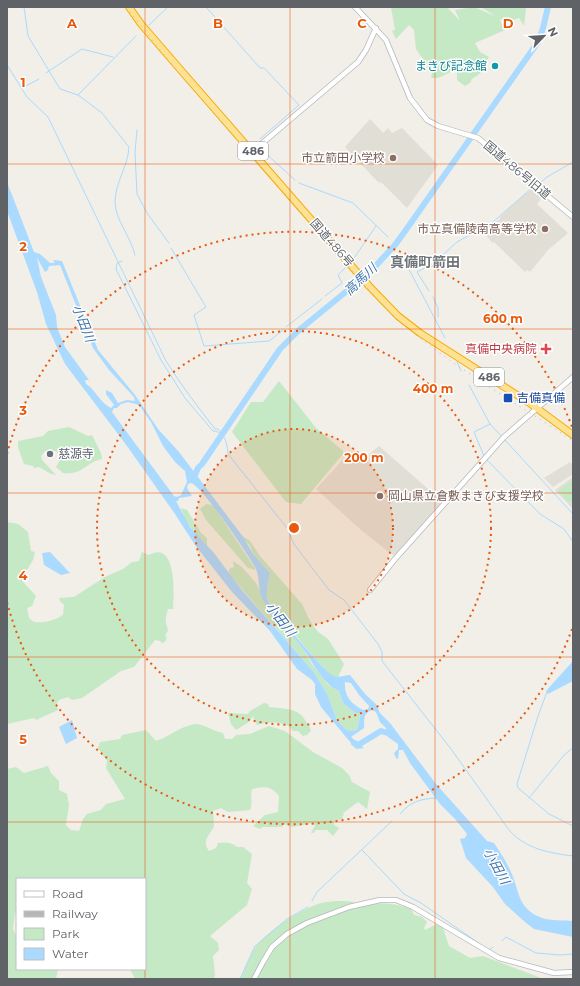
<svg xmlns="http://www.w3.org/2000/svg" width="580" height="986" viewBox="0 0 580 986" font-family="Montserrat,'Noto Sans JP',sans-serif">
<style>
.education{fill:#e1ded6}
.green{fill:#c5e8c5}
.water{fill:#aadaff;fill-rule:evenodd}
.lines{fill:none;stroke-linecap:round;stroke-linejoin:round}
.stream{stroke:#aadaff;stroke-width:1}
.river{stroke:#aadaff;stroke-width:6}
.minor-casing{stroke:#b5b8bc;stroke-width:6}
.highway-casing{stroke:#f9ab00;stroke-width:8}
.minor{stroke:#fff;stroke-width:4.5}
.highway{stroke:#fde293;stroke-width:6}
.rail{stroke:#b6b7b8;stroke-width:1;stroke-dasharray:1 5;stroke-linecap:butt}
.grid{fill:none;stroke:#e8590c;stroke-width:1;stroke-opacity:0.55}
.ring{fill:none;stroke:#e8590c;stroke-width:2;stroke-dasharray:2 4}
.culture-dot{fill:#0f9aa8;stroke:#fff;stroke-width:1.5}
.education-dot{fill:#8d6e63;stroke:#fff;stroke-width:1.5}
.health-dot{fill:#e0444e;stroke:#fff;stroke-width:1.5}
.transit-dot{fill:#1a4fb4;stroke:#fff;stroke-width:1.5}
.worship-dot{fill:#6b7280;stroke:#fff;stroke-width:1.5}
.labels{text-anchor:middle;stroke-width:3;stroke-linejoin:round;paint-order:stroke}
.shield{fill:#fff;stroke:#8f9295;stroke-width:1}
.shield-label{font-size:11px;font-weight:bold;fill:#5f6368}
.culture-label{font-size:12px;fill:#0d838f;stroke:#fff;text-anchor:end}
.education-label{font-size:12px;fill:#785e54;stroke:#fff;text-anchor:end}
.street-label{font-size:12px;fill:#5f6368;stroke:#fff}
.health-label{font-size:12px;fill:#be3a42;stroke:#fff;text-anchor:end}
.transit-label{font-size:12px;fill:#164399;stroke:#fff;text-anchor:start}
.worship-label{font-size:12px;fill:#5b616d;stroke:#fff;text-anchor:start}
.water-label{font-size:13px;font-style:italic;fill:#4174aa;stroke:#fff}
.quarter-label{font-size:14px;font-weight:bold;fill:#70757a;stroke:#fff}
.grid-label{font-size:13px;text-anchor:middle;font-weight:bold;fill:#e8590c;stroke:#fff;stroke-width:3;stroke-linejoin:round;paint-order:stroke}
.centre{fill:#e8590c;stroke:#fff;stroke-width:2}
.ring-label{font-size:12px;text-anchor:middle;font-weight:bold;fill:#e8590c;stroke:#fff;stroke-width:3;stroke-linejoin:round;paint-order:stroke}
</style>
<rect width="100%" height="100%" fill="#f1efe8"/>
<g class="education">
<path d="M370,119l13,14 5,-5 4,5 10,-5 36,37 -31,43 -25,-25 -4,-1 -33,-35z"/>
<path d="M535,187l9,8 -7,9 31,29 -20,17 -18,22 -3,-2 -2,2 -31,-30 -2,1 -8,-11v-2l16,-11v-2l19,-18z"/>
<path d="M379,446l64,56 -49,54 -33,-26 -45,-41 32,-35 14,6z"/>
<path d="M570,462l3,4v8l-20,13 -9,-9z"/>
<path d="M573,477v32l-18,-19z"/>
</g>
<g class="green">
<path d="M391,7h56l13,14 -5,-11 19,-3 25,11 6,12 -30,13 5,9 9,5 -5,8 1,5 -13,9 -2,4 -5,3 -8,-6v-11l-19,9h-7l1,-6 -16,-23 -2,-19 -5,-5 -13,14 -4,-8 3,-1z"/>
<path d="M481,7h44l1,1 -2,18 -5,-8 -12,4 -3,-4 -3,2z"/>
<path d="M279,381l37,47 27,23v3l-42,50 -15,-2 -54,-70 19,-30h12z"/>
<path d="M69,427l19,9 4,-1 9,18 1,6c-16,3 -18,16 -39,14l-7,-6 5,-9 -5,-7h-11l-4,5 1,4 14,15 -5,-1 -12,-7 -5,1 -1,-2 -9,-2 -6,-17v-6l25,-5 5,-5z"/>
<path d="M573,480v22l-4,1 -11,-12z"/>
<path d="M206,504l7,1 43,65 -8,-2 -42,-48 -6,-11z"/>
<path d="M181,508l6,2 14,23 6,5v8l-21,-24z"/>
<path d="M7,522l11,2 10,8 3,19 4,1 -2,8 -11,18 2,5 12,13 -4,10 -5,2 2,10 5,4c12,1 19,-1 29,-7l1,-11 -3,-1 -2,-5 15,-1 31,-20 18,-8 9,-7 7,-1 3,-9 7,3c28,-16 25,40 24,54h-5c-3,10 -3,12 0,21l-3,6 2,1 -2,5 -3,1 -2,-2 -5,-1 -21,27 -13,4 -39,27 -10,2 -4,-3 -9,3 -2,3 1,7 -22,10 -2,-2 -27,6z"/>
<path d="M241,535l9,6 10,15 42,48 8,17 8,11 10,7 16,25 -6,13c-2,0 -4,0 -6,-1 -7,-5 -63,-71 -65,-78 -1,-7 2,-18 3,-25l-17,-19 -3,-8z"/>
<path d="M233,561l9,6 14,16 15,29 31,35 10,17 16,21 11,6 4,12 12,10h6l-4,17 -8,1 -4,-2 -8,-9 -10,-26 -14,-23 -85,-98 2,-5 4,-1z"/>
<path d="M264,703l4,1 1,3c13,2 29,0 36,13 2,4 5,6 6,11l-4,4 -4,1 -5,-5h-5c-5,-10 -26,-10 -36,-6l-4,-9 -4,6 -13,8 -5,-6 -3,-11 20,1 2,-3z"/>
<path d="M196,724c10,1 17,7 27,9l2,6h7l4,-4 14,-1 19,-8 16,5 28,21 29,16 7,7 3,7 18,10 -3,17 -9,-7 -15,11 1,2 -2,1 1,3 -9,2v4l5,3 -6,8 -6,-6h-11l-3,3h-2l4,-7 -2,-3 -21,4 -8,-3 -2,3h-20l-2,2 -7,-3 12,-11 13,-3 1,-16c-8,-10 -14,-10 -27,-7 -2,7 1,13 -2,21l-22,2 -7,-4 -8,3 1,15c-4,10 -13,14 -5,25l7,-3 2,-5c8,-1 13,-1 19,4h6l9,7 -5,29 5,6 -5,16 -37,31 8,7 1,7 -6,6 2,19 -1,4h-79l-5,-10h15v-90h-128v32l-2,2 -2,16 4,9v31h41l-2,10h-49v-210l9,-2 8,6 24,-7 3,7 8,8v9l8,4 2,11 -3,20 5,5 8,1 4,-12 4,-5 14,-4 5,-6 19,-5 -19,-31 1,-7 -9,-13 2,-6 20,-3 2,-4 24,-5 10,11c17,-6 22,-14 40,-17z"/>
<path d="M345,901l9,1 5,5c18,-6 36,-5 53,3l2,5 8,2 5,5 -3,6 1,2 12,-6 6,4 6,18 21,12 13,-2 61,23h-303c4,-10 8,-22 14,-31 12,-17 43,-37 63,-44 9,-3 18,-3 27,-3z"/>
</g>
<g class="water">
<path d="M7,182l27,70 6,2 10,9h5l-2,-3 9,1 36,89 37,45 23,34 21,23 65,86 9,16 17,19c-1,7 -4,17 -3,25 1,7 57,73 65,77 5,4 12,0 18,0l16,20 10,9 4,9 10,10 46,61 51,57 7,2c6,9 12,18 16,27 10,20 6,38 32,48 8,3 22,2 31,3v16l-39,-8 -9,-7 -20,-18 -12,-17 -27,-29 -6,-19 5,-1 2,-4 -12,-15 -15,-15 -30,-41 -7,-13h-4l-1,9 -2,-1 -2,-5 4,-4v-5l-10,-7 -2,-9 -6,-6 -4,-10 -4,-2c-10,4 -7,9 -8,18l-13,9 13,11 -8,1 -35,-42 -6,-13v-10l-3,-4 -15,-11 -27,-38 -38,-39 -37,-47 -20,-31 -48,-68 -62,-82 -19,-40 -9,-32 -30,-81zM37,258l8,14 3,-2 1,-4 11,-1 33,83 16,22 25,27 1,4 -8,-1 -9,3 -6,-10 -6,-3v4l8,11 -3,3c-11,-5 -15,-18 -25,-24l-1,-4h4l-24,-33 -8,-20 -1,-12 -15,-38zM128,402l11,3 12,17 12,24 12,16 10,9 2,11 -6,13 -4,2 -3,-1 -62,-84 2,-4h3l4,-4zM191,483c11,3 57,71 65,86 4,10 2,20 6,29 9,19 26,32 39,48 12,15 20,37 38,45l4,12 12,10h6l-4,17 -8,1 -4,-2 -8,-9 -10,-26 -14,-23 -72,-82 -27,-36 -24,-26 -14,-26h2l1,-3 13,-2 -5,-8 1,-4zM345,682l6,1 8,12 10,11 -1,3 -5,1c-12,-6 -19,-14 -18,-28z"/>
<path d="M50,552l20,21 -9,2 -17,-10 -2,-12z"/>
<path d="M573,658v23l-25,13 -2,-3 26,-29z"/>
<path d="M72,720l5,18 -11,6 -7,-17z"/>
</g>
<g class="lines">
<g class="stream">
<path d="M24,7l4,29 32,53 18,6"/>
<path d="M206,7l54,61h4l35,37 -39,34"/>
<path d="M149,25l19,-18"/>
<path d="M7,65l20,32 21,20 118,244c15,24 32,46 49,68h3l5,6"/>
<path d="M46,73l36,-24 31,8"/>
<path d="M22,88l17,-9"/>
<path d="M137,130l-2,22 2,42 10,19 22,30"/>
<path d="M263,151l32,29"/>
<path d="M299,183l54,20 35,34"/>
<path d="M539,184l8,-7 26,-15"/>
<path d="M394,244l2,2"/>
<path d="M171,248l35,59 -12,8 10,31 65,-5 14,-11"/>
<path d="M135,255c-4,-18 -19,-34 -20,-52 0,-21 13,-36 14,-56l-27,-34 -24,-18 58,-59"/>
<path d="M403,258l42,80"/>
<path d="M122,261l-5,2 -1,6 45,91 24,38 28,33c13,1 14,13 15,23l59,74 7,16 35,46 15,10 34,44 4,8v9l69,88 58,81c17,19 40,23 64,26"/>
<path d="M352,261l24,-35"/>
<path d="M429,291l-12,-19 17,-9 23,-21 36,-20 40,-35"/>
<path d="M325,296l17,-13 -4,-8 10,-10"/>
<path d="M433,297l5,11v9"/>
<path d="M286,327l36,-28"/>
<path d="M457,362l4,9"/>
<path d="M469,385l21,39 12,13"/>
<path d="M504,439l69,75"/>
<path d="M484,456l-10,-24 16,-8"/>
<path d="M487,460l53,54 24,15 9,13"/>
<path d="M547,692l-9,24 -21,68 1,4 31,26 24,12"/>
<path d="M529,798l36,-44 8,-6"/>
<path d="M400,814c11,-13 20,-15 37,-16"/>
<path d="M362,850l42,44 17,9 59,41"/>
<path d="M312,901l5,-9 75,-71"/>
<path d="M502,941l4,-4 30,16 24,2 13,-1"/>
<path d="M489,950l4,-3"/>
<path d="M240,979l15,-33 32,-27 21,-12"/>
</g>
<g class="river">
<path d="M194,477l4,-9 4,-4 78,-115 18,-18 72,-59 25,-27 13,-18 130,-185 5,-14 5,-21"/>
<path d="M354,743l4,2 23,-14 13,4"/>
</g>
<defs>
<g id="minor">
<path d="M355,7l31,33 24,58 17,22 11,6 40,12 95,79"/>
<path d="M253,151l105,-89 8,-12 10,-22"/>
<path d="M370,590l25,-31 109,-122 69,-60"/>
<path d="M254,979l9,-17 9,-15 15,-13 20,-11 42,-16 31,-7h16l17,7 86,51 55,15 19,-1"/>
</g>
<path id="highway" d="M129,7l12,17 38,44 190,218 29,30 22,17 111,71 42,31"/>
</defs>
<use href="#minor" class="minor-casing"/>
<use href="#highway" class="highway-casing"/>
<use href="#minor" class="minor"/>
<use href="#highway" class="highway"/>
<path class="rail" d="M126,7l52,65 206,235c56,53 125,91 189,134"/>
</g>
<path class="grid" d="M145,7v872M290,7v972M435,7v972M7,164h566M7,329h566M7,493h566M7,657h566M7,822h566M145,879v90M145,969v10"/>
<circle cx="294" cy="528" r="99" fill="#e8590c" fill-opacity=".12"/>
<g class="ring">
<circle cx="294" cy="528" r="99"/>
<circle cx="294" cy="528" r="197"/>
<path d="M572 629A296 296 0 0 1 7 602M7 454A296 296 0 0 1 572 427"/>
</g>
<circle class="culture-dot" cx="495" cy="66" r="4"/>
<g class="education-dot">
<circle cx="393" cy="158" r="4"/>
<circle cx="545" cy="229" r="4"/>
<circle cx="380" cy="496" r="4"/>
</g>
<path class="health-dot" d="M544 343h4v4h4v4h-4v4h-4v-4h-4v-4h4z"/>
<rect class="transit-dot" x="503" y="393" width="10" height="10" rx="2"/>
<circle class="worship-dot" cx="50" cy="454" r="4"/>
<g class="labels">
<g class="shield">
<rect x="238" y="142" width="30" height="18" rx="3"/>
<rect x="474" y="368" width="30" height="18" rx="3"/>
</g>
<g class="shield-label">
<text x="253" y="155">486</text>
<text x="489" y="381">486</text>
</g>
<g class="culture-label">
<text x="487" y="70">まきび記念館</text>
</g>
<g class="education-label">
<text x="385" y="162">市立箭田小学校</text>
<text x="537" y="233">市立真備陵南高等学校</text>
<text x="388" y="500" text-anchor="start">岡山県立倉敷まきび支援学校</text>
</g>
<g class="street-label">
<text transform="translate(517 170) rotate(40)" y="4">国道486号旧道</text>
<text transform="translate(332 243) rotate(49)" y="4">国道486号</text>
</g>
<g class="health-label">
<text x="537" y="353">真備中央病院</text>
</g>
<g class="transit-label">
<text x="517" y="402">吉備真備</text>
</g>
<g class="worship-label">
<text x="58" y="458">慈源寺</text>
</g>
<g class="water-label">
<text transform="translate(360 279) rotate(-43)" y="5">高馬川</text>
<text transform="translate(84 323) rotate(68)" y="5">小田川</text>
<text transform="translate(281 619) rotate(52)" y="5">小田川</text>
<text transform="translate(497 866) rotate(61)" y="5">小田川</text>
</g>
<g class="quarter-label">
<text x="425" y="267">真備町箭田</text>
</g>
</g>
<g class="grid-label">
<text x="72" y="28">A</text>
<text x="218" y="28">B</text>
<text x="362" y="28">C</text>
<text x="508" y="28">D</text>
<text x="23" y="87">1</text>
<text x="23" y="251">2</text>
<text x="23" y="415">3</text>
<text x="23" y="580">4</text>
<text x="23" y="744">5</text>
</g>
<circle cx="294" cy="528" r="6" class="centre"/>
<g class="ring-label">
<text x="503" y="323">600 m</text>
<text x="433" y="393">400 m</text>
<text x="364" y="462">200 m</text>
</g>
<rect width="580" height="986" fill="none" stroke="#5f6368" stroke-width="16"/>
<rect x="16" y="878" width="130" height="92" fill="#ffffff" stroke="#bfc1c3"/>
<rect x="24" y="891" width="20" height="6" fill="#ffffff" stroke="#bfc1c3"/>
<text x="52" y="898" font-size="12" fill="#5f6368">Road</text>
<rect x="24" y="911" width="20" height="6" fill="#b6b7b8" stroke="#bfc1c3"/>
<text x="52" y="918" font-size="12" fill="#5f6368">Railway</text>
<rect x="24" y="928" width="20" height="12" fill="#c5e8c5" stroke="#bfc1c3"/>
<text x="52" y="938" font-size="12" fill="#5f6368">Park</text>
<rect x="24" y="948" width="20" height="12" fill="#aadaff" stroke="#bfc1c3"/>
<text x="52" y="958" font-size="12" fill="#5f6368">Water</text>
<g transform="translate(544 36) rotate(65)" stroke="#ffffff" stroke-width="3" paint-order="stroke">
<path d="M0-3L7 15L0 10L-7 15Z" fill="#5f6368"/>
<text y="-6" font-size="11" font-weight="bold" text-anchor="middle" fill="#5f6368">N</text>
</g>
</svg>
